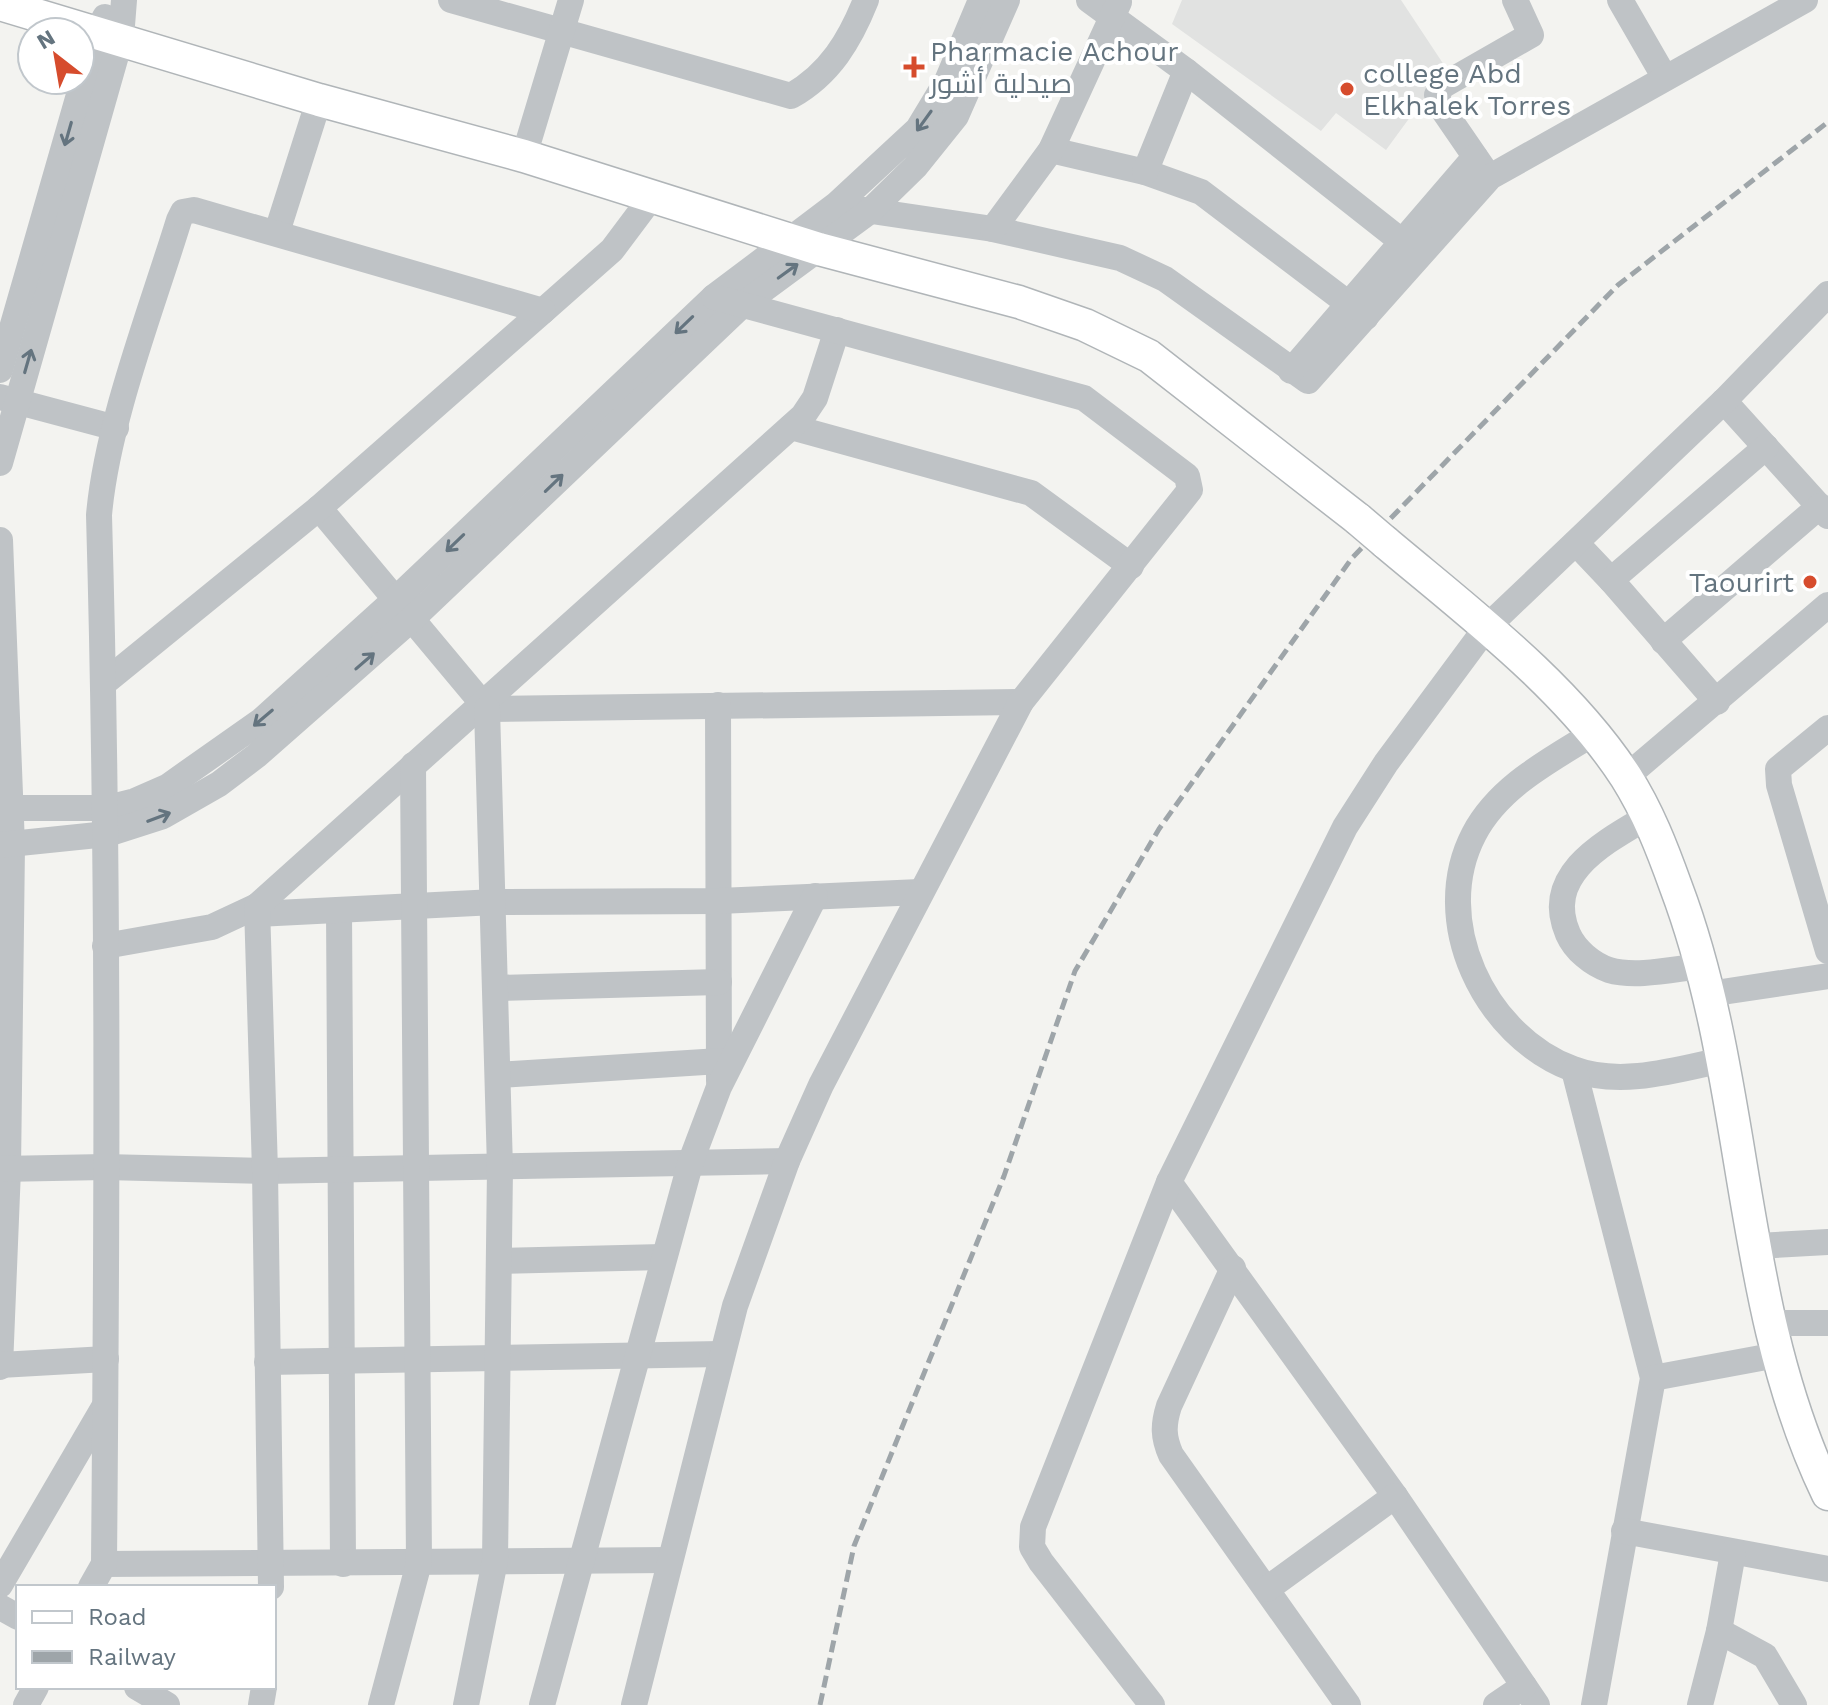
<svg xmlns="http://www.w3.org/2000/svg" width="1828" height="1705" viewBox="0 0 1828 1705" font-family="'Work Sans',Cairo,sans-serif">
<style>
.built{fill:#e1e2e1}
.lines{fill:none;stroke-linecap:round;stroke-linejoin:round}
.major-casing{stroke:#b0b5b8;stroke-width:35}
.minor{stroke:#bfc3c6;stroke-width:26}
.major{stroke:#fff;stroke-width:32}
.rail{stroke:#9ea5a9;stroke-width:5;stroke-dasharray:12 6;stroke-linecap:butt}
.major-bridge-casing{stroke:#b0b5b8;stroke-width:35;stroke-linecap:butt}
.major-bridge{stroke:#fff;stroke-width:32}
.oneway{stroke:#64747f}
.poi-dot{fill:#d64c2d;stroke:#fff;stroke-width:3}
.labels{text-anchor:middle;stroke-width:8;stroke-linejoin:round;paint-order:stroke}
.poi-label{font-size:28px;fill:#64747f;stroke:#fff;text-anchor:start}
</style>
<rect width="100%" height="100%" fill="#f3f3f0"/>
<path class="built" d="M1182,0h219l45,68 -60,82 -50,-37 -15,18 -149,-107z"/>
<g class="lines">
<defs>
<g id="major">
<path d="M0,4l319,96 205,56 295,93 200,53 66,23 64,31 209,163"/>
<path d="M1385,542c82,69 182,144 241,235 22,35 36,71 50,110 74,196 60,417 152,607"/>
</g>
</defs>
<use href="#major" class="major-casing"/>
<g class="minor">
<path d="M451,0l340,96c39,-22 59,-56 75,-96"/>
<path d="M1089,0l97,71 233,184"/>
<path d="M1620,0l45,78"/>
<path d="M1051,150l94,22 56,20 165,125"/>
<path d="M524,156l47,-156"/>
<path d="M1485,171l-46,-67 -2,-9 5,-9 89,-51 -16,-35"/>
<path d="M1145,172l41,-101"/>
<path d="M858,209l135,20 127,29 45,21 143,102 182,-204 315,-177"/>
<path d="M993,229l58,-79 68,-148"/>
<path d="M277,232l42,-132"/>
<path d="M0,370l97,-338 8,-15"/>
<path d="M1291,371l184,-214"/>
<path d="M0,397l116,31"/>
<path d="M1724,401l104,115"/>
<path d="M791,427l240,66 100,73"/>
<path d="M0,463l121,-425 3,-38"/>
<path d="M319,508l168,201 534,-7"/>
<path d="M0,540l12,305 -4,324 -8,198"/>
<path d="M1576,543l35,37"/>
<path d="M1663,641l157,-135"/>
<path d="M104,683l215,-175 224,-197 69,-61 39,-52"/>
<path d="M1717,702l-106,-122 155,-133"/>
<path d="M718,705l1,376"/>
<path d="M1828,728l-50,41 1,16 49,166"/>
<path d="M1594,733c-43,27 -95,53 -120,101 -45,86 10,202 99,235 47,18 103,1 149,-9"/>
<path d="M1626,777l202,-172"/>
<path d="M0,808h107l28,-7 32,-14 95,-67 135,-122 317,-301 122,-92 82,-76 29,-48 34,-81"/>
<path d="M1649,816c-44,26 -107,58 -81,118 7,16 24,30 41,36 27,8 65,-1 93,-4"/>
<path d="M0,845l107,-11 56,-18 56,-32 37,-28 158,-139 327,-311 129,-95 45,-44 41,-51 51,-116"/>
<path d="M339,910l4,654"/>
<path d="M257,914l238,-12 224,-1 201,-9"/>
<path d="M105,946l107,-19 45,-21"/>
<path d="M496,988l223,-6"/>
<path d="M1709,994l119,-18"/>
<path d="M1574,1070l79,308 -59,327"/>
<path d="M498,1075l222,-14"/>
<path d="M0,1169l105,-2 160,4 522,-10"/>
<path d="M1169,1182l226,314 142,209"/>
<path d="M1757,1246l71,-4"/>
<path d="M500,1261l163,-4"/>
<path d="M1233,1268l-64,138c-6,19 -6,31 2,49l177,250"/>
<path d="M1771,1323h57"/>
<path d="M267,1362l454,-8"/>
<path d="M0,1365l106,-6"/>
<path d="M1653,1378l124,-23"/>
<path d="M1624,1531l204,38"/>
<path d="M104,1564l566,-4"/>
<path d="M0,1585l104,-178"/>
<path d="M91,1587l13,-23c3,-349 5,-699 -5,-1049 8,-92 52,-204 80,-295l4,-8 11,-2 349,101"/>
<path d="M271,1587l-6,-416 -8,-265 546,-490 12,-18 22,-68"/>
<path d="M1267,1589l128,-93"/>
<path d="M0,1607l18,10"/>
<path d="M1719,1631l46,25 29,49"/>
<path d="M137,1687l30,18"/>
<path d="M26,1705l10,-18"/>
<path d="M261,1705l3,-18"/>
<path d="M381,1705l38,-142 -6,-798"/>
<path d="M466,1705l29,-144 5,-393 -13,-459"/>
<path d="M542,1705l149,-544 28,-74 96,-191"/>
<path d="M634,1705l101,-399 52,-145 34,-76 200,-383 169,-212 -3,-14 -103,-78 -370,-101"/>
<path d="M1152,1705l-111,-143 -9,-15 1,-20 136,-345 176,-355 41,-64 100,-135 238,-227 104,-107"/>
<path d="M1496,1705l28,-19"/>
<path d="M1700,1705l19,-74 14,-78"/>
</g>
<use href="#major" class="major"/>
<path class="rail" d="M820,1705l34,-159 150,-370 71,-205 84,-142 193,-271 266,-273 210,-163"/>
<defs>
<path id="major-bridge" d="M1358,519l27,23"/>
</defs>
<use href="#major-bridge" class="major-bridge-casing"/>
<use href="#major-bridge" class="major-bridge"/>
</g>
<defs><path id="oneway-shaft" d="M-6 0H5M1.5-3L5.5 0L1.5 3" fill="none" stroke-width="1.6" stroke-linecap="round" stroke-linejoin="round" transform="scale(2)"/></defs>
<g class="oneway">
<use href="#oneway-shaft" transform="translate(924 121) rotate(126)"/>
<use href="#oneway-shaft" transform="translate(68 134) rotate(106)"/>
<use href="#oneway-shaft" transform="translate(788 271) rotate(-36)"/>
<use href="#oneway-shaft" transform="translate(684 325) rotate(136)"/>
<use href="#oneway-shaft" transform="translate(28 361) rotate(-74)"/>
<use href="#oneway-shaft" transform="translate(554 483) rotate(-44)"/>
<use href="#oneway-shaft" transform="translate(455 543) rotate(136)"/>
<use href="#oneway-shaft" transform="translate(365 661) rotate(-41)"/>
<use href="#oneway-shaft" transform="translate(263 718) rotate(140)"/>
<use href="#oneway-shaft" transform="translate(159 817) rotate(-21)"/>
</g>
<g class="poi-dot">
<path d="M910 55h8v8h8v8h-8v8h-8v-8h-8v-8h8z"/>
<circle cx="1347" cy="89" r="8"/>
<circle cx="1810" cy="582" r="8"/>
</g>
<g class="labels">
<g class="poi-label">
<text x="930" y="61">Pharmacie Achour<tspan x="930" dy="32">صيدلية أشور</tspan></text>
<text x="1363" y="83">college Abd<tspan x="1363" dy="32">Elkhalek Torres</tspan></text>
<text x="1794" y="592" text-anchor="end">Taourirt</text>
</g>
</g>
<rect x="16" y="1585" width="260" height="104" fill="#ffffff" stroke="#c1c7cc" stroke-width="2"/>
<rect x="32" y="1611" width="40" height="12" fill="#ffffff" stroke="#c1c7cc" stroke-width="2"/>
<text x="88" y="1625" font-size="24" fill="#64747f">Road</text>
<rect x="32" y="1651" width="40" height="12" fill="#9ea5a9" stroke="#c1c7cc" stroke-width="2"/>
<text x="88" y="1665" font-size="24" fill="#64747f">Railway</text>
<g transform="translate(56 56) rotate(329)"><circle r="38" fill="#ffffff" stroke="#c1c7cc" stroke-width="2"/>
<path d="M0-6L14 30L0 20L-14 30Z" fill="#d64c2d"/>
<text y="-12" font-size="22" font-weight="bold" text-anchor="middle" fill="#64747f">N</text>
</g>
</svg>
